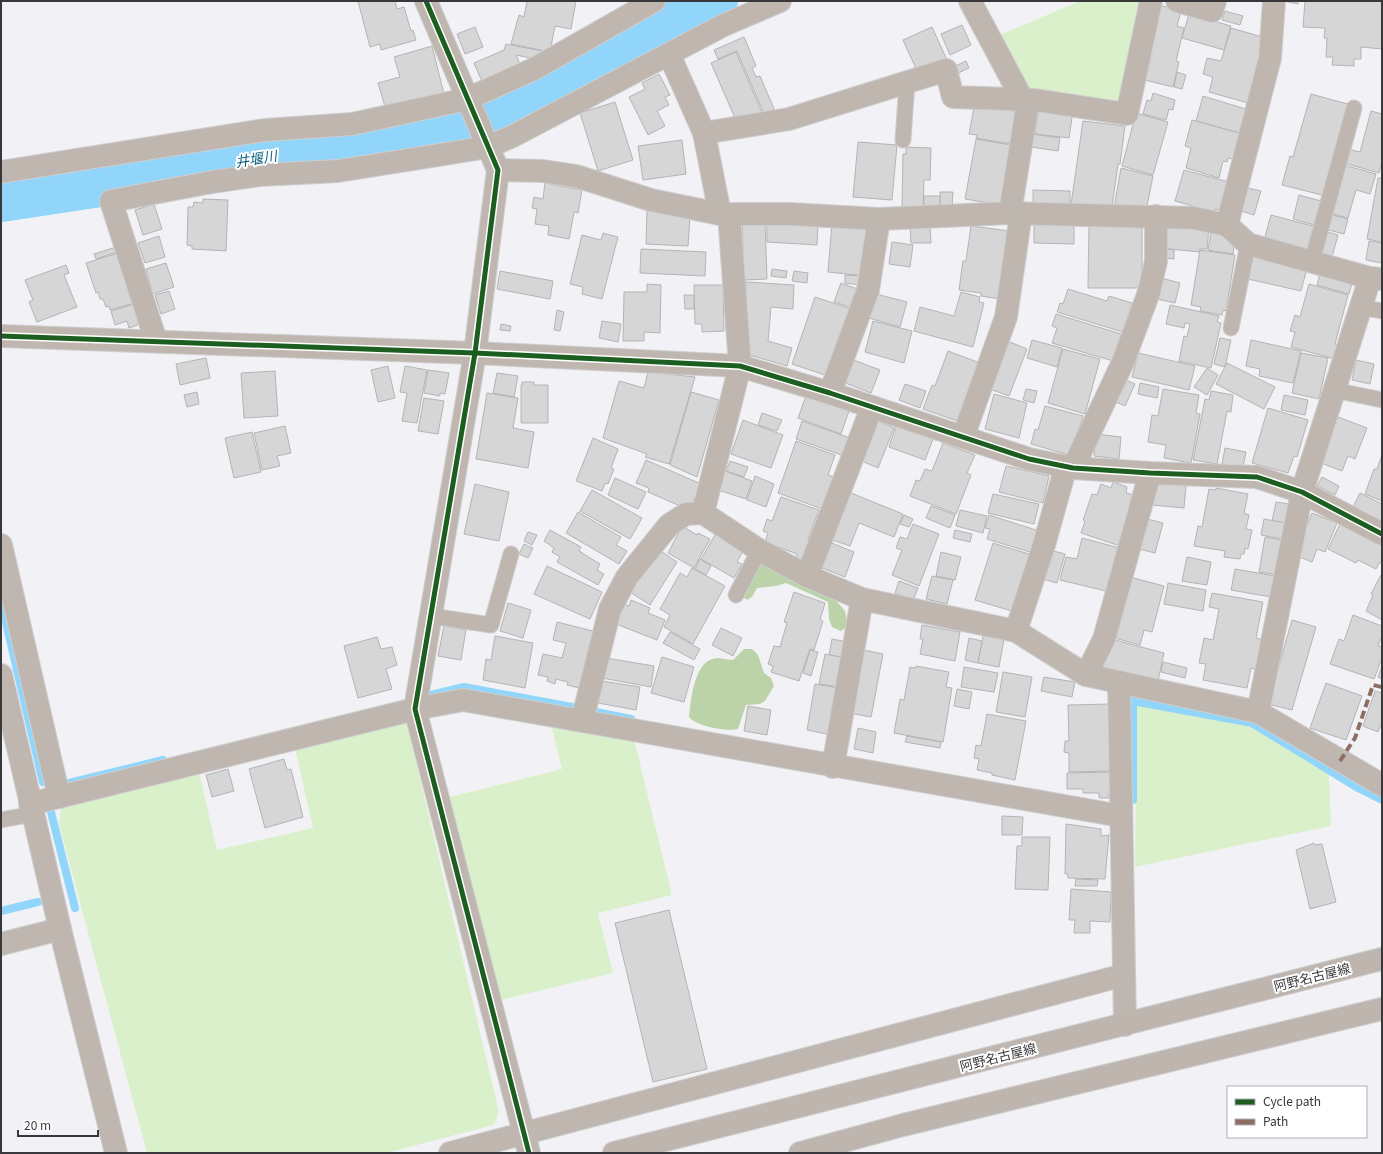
<svg xmlns="http://www.w3.org/2000/svg" width="1383" height="1154" viewBox="0 0 1383 1154" font-family="Georgia,'Noto Sans JP',serif">
<style>
.green{fill:#daf0cb}
.forest{fill:#bcd3a9}
.lines{fill:none;stroke-linecap:round;stroke-linejoin:round}
.stream{stroke:#91d6fa;stroke-width:8}
.river{stroke:#91d6fa;stroke-width:48}
.building{fill:#d7d6d7;stroke:#b4b3b5}
.lane-casing{stroke:#ceced0;stroke-width:17}
.street-casing{stroke:#ceced0;stroke-width:24}
.secondary-casing{stroke:#ceced0;stroke-width:24}
.lane{stroke:#bfb7af;stroke-width:15}
.street{stroke:#bfb7af;stroke-width:22}
.secondary{stroke:#beb6ae;stroke-width:22}
.quiet{stroke:#8d6e63;stroke-width:4;stroke-dasharray:8 4;stroke-linecap:butt}
.cycleway-casing{stroke:#fff;stroke-width:8}
.cycleway{stroke:#1b5e20;stroke-width:5}
.labels{text-anchor:middle;stroke-width:4;stroke-linejoin:round;paint-order:stroke}
.street-label{font-size:13px;fill:#38383b;stroke:#fff}
.water-label{font-size:14px;font-style:italic;fill:#126081;stroke:#fff}
</style>
<rect width="100%" height="100%" fill="#f2f2f6"/>
<g class="green">
<path d="M1080,1h65l-23,107 -90,-14 -32,-59z"/>
<path d="M1137,705l115,22 77,48 2,51 -196,41z"/>
<path d="M406,720l93,392 -5,13 -108,28h-239l-88,-329 2,-16 138,-36 18,78 96,-22 -18,-80z"/>
<path d="M551,724l83,15 38,156 -74,18 15,60 -116,28 -51,-203 116,-29z"/>
</g>
<g class="forest">
<path d="M760,563l74,35 11,13 3,15 -7,5 -9,-4 -3,-8 -1,-17 -42,-19 -10,3 -19,2 -5,9 -5,3 -4,-3z"/>
<path d="M744,649h8l6,6 6,18 7,5 3,8 -9,15 -5,3 -14,1 -8,24c-12,3 -42,-3 -49,-12 2,-17 5,-58 28,-59 5,0 11,2 16,2z"/>
</g>
<g class="lines">
<g class="stream">
<path d="M1,601l42,181"/>
<path d="M431,695l33,-8 108,20"/>
<path d="M596,712l35,7"/>
<path d="M69,783l94,-23"/>
<path d="M1133,800v-99l119,22 106,65 24,12"/>
<path d="M51,812l24,96"/>
<path d="M1,911l37,-9"/>
</g>
<path class="river" d="M1,198l305,-46 113,-12 90,-28 205,-111"/>
</g>
<g class="building">
<path d="M358,1h37l2,8 7,-2 7,24 2,-1 3,10 -35,10 -1,-6 -10,3z"/>
<path d="M527,1h49l-5,28 -16,-3 -5,26 -39,-8 8,-29 5,2z"/>
<path d="M1284,1h14v3z"/>
<path d="M1305,1h77v48l-21,-2v12h-7v7l-22,-1 1,-8h-7l1,-19h-3l1,-10 -22,-1z"/>
<path d="M1159,5l22,6 -4,15 7,2 -8,33 3,1 -6,25 -28,-7 6,-22 -3,-1z"/>
<path d="M1225,11l18,5 -3,9 -18,-5z"/>
<path d="M1189,14l42,12 -7,24 -42,-12z"/>
<path d="M962,25l9,20 -21,10 -9,-21z"/>
<path d="M475,27l8,20 -18,7 -8,-20z"/>
<path d="M932,27l15,33 -29,13 -15,-33z"/>
<path d="M1231,28l35,10 -18,65 -39,-11 4,-15 -10,-3 4,-16 14,3z"/>
<path d="M744,37l12,29 -4,2 4,9 4,-1 15,35 -10,5 -28,-65 -19,8 -4,-9z"/>
<path d="M506,44l41,8 -2,9 -29,-6 6,14 -38,17 -10,-23 30,-13z"/>
<path d="M432,46l12,48 -58,16 -8,-27 22,-6 -6,-20z"/>
<path d="M736,52l27,63 -25,10 -27,-62z"/>
<path d="M966,61l3,7 -15,7 -3,-7z"/>
<path d="M1177,72l9,3 -4,14 -8,-2z"/>
<path d="M659,74l11,21 -5,2 4,8 -12,6 8,15 -17,9 -19,-38 16,-8 -3,-6z"/>
<path d="M1153,93l22,7 -2,10 -4,-1 -3,11 -23,-6 4,-14 4,1z"/>
<path d="M1311,94l40,11 -25,91 -44,-11 8,-29 3,1z"/>
<path d="M1203,96l46,14 -7,24 -46,-13z"/>
<path d="M615,102l18,58 -35,11 -18,-58z"/>
<path d="M989,106l25,5 3,5 -6,28 -35,-6 1,-3 -8,-1 5,-27 14,3z"/>
<path d="M1039,106l34,5 -4,27 -34,-4z"/>
<path d="M1371,111l11,3v48l-3,11 -35,-10 4,-14 12,3z"/>
<path d="M1136,113l32,9 -15,53 -31,-9z"/>
<path d="M1192,120l51,14 -8,26 -7,-2 -1,4 -4,-1 -4,17 -33,-10 5,-20 -6,-2z"/>
<path d="M1083,121l42,5 -5,38h-2l-6,43 -41,-2z"/>
<path d="M1033,134l27,4 -2,13 -27,-4z"/>
<path d="M976,139l35,6 -11,60 -35,-6z"/>
<path d="M682,140l4,34 -43,6 -5,-34z"/>
<path d="M858,142l39,3 -5,55 -39,-3z"/>
<path d="M906,147l25,1 -1,32h-6l-1,28 -21,-1 1,-53h3z"/>
<path d="M1344,165l32,9 -6,20 -14,-4 -8,28 -18,-5z"/>
<path d="M1121,168l32,8 -6,30 -33,2z"/>
<path d="M1184,170l45,12 -8,29 -6,-2 -1,3 -39,-11z"/>
<path d="M1378,178h4v64l-15,-3z"/>
<path d="M545,183l37,7 -4,23 -4,-1 -5,27 -21,-4 1,-9 -14,-2 2,-15 -5,-1 2,-11 9,2z"/>
<path d="M1244,187l17,4 -7,24 -16,-5z"/>
<path d="M1033,190l37,1v15l-37,-1z"/>
<path d="M940,192h13l-1,15h-12z"/>
<path d="M1299,195l22,6 -7,24 -21,-6z"/>
<path d="M924,196h16l-1,12 -15,-1z"/>
<path d="M203,199l25,1 -2,51 -34,-2v-3l-5,-1 1,-38h5l1,-5 9,1z"/>
<path d="M154,204l8,25 -19,6 -8,-25z"/>
<path d="M647,208l43,7 -2,31 -42,-2z"/>
<path d="M1329,214l19,5 -4,15 -19,-5z"/>
<path d="M1271,215l45,12 -6,23 -45,-13z"/>
<path d="M765,221l2,58 -23,1 -2,-58z"/>
<path d="M767,221l51,2 -1,22 -50,-3z"/>
<path d="M1034,222h40v22l-40,-1z"/>
<path d="M832,223l37,4 -4,49 -37,-4z"/>
<path d="M1089,223h53v65h-54z"/>
<path d="M930,224l1,19h-20l-1,-18z"/>
<path d="M1164,224l45,4 -2,21h-8v3l-38,-4z"/>
<path d="M971,226l39,5 -10,68 -19,-3v-3l-22,-3 4,-29h3z"/>
<path d="M1324,231l14,4 -6,22 -14,-4z"/>
<path d="M1211,232l10,1 13,12 -1,9 -25,-4z"/>
<path d="M603,233l15,4 -16,62 -20,-5 1,-7 -13,-3 12,-49 19,5z"/>
<path d="M159,236l6,21 -20,6 -7,-20z"/>
<path d="M1369,241l13,2v20l-16,-3z"/>
<path d="M892,242l21,3 -3,22 -21,-3z"/>
<path d="M116,247l1,5 -21,7 -2,-5z"/>
<path d="M641,249l65,3 -1,24 -65,-3z"/>
<path d="M1165,249l9,1v9l-10,-1z"/>
<path d="M1200,250l35,5 -9,56 -3,-1 -1,5 -22,-4 1,-4 -10,-2z"/>
<path d="M118,253l16,50 -24,7 -1,-4 -3,1 -3,-8h-3l-2,-7 -2,1 -10,-30z"/>
<path d="M1253,256l54,12 -6,23 -53,-12z"/>
<path d="M166,263l8,24 -21,7 -7,-25z"/>
<path d="M66,265l3,8 -5,2 13,32 -40,15 -8,-20 4,-2 -8,-20z"/>
<path d="M772,269l15,2 -1,7 -15,-2z"/>
<path d="M1321,270l32,9 -4,15 -32,-9z"/>
<path d="M500,271l53,10 -3,18 -53,-10z"/>
<path d="M794,271l14,2 -1,10 -15,-2z"/>
<path d="M845,275l18,1 -1,9 -17,-2z"/>
<path d="M1161,278l19,5 -5,20 -18,-4z"/>
<path d="M746,282l48,3 -1,24 -22,-2 -3,34 24,7 -5,18 -41,-12z"/>
<path d="M841,283l22,8 -6,18 -23,-7z"/>
<path d="M647,284l14,1 -1,48 -16,-1v9h-21l1,-49h23z"/>
<path d="M1309,284l39,11 -13,49 4,1 -4,14 -44,-12 4,-15 -5,-1 5,-16 5,2z"/>
<path d="M694,285h29l1,46 -22,1v-8h-7z"/>
<path d="M1068,289l39,12 2,-5 23,7 -9,29 -66,-20 3,-9 3,1z"/>
<path d="M169,291l6,18 -14,5 -6,-19z"/>
<path d="M961,292l19,5 -1,5 5,1 -11,44 -59,-16 6,-24 34,9z"/>
<path d="M876,294l31,8 -7,25 -31,-9z"/>
<path d="M684,295h10v14h-9z"/>
<path d="M815,297l36,12 -23,67 -36,-12z"/>
<path d="M134,304l6,20 -11,4 -2,-7 -12,4 -4,-14z"/>
<path d="M1170,305l49,11 -2,6 4,1 -10,45 -32,-7 5,-25 3,1 3,-13 -5,-1 -1,5 -18,-4z"/>
<path d="M557,310l7,2 -4,19 -6,-1z"/>
<path d="M1056,314l65,20 -8,27 -61,-18 5,-15 -5,-2z"/>
<path d="M602,321l19,3 -3,18 -19,-4z"/>
<path d="M873,321l39,10 -8,32 -39,-11z"/>
<path d="M501,324l10,2 -1,5 -10,-1z"/>
<path d="M1220,338l11,2 -6,27 -11,-3z"/>
<path d="M1005,340l22,9 -18,47 -22,-8z"/>
<path d="M1032,340l30,8 -5,19 -30,-9z"/>
<path d="M1251,340l50,11 -8,32 -34,-7 1,-7 -14,-3z"/>
<path d="M1063,349l37,10 -15,55 -37,-11z"/>
<path d="M948,351l32,12 -17,60 -40,-14 9,-24 3,1z"/>
<path d="M1138,353l57,13 -6,24 -57,-13z"/>
<path d="M1301,353l27,5 -9,41 -27,-6z"/>
<path d="M206,358l4,20 -30,7 -4,-21z"/>
<path d="M851,359l29,11 -9,23 -28,-11z"/>
<path d="M1356,360l18,4 -4,20 -18,-4z"/>
<path d="M1227,363l48,24 -11,22 -48,-25z"/>
<path d="M388,366l7,32 -17,4 -7,-32z"/>
<path d="M405,366l22,4 -10,53 -15,-2 5,-28 -7,-1z"/>
<path d="M1207,368l11,7 -11,20 -13,-8z"/>
<path d="M428,370l21,3 -4,21 -5,-1v3l-16,-3z"/>
<path d="M275,371l3,45 -34,2 -3,-45z"/>
<path d="M648,372l47,5 -26,87 -24,-7 2,-3 -44,-16 16,-57 25,7z"/>
<path d="M497,373l21,3 -4,21 -21,-4z"/>
<path d="M1122,378l13,6 -10,22 -13,-6z"/>
<path d="M522,382h12v3h14v38h-27v-38h1z"/>
<path d="M1140,383l19,4 -2,11 -19,-4z"/>
<path d="M905,384l21,7 -6,17 -21,-8z"/>
<path d="M1026,389l11,2 -3,12 -11,-3z"/>
<path d="M1163,389l36,6 -3,18 4,1 -9,49 -27,-5 2,-13 -18,-3 4,-27 6,1z"/>
<path d="M1211,391l22,4 -2,17 -4,-1 -10,53 -24,-4 12,-61 4,1z"/>
<path d="M197,392l2,12 -12,3 -3,-12z"/>
<path d="M691,392l28,8 -22,77 -27,-12z"/>
<path d="M487,393l31,5 -5,30 21,4 -6,36 -52,-9z"/>
<path d="M994,394l33,9 -8,35 -34,-9z"/>
<path d="M1284,395l24,5 -3,15 -24,-5z"/>
<path d="M806,396l43,15 -8,23 -43,-16z"/>
<path d="M424,398l20,3 -6,33 -20,-3z"/>
<path d="M1045,406l38,10 -8,28 -3,-1 -3,12 -38,-11 4,-15 3,1z"/>
<path d="M1268,408l40,12 -11,37 -3,-1 -6,17 -36,-10z"/>
<path d="M762,413l20,7 -5,11 -19,-6z"/>
<path d="M1338,417l29,11 -12,31 -7,-3 -6,15 -21,-8z"/>
<path d="M874,419l20,9 -16,40 -21,-9z"/>
<path d="M743,420l40,15 -12,33 -40,-14z"/>
<path d="M802,421l51,18 -6,18 -51,-18z"/>
<path d="M285,426l6,27 -14,3 3,10 -18,4 -8,-37z"/>
<path d="M896,426l37,13 -8,21 -36,-13z"/>
<path d="M252,432l9,40 -27,6 -9,-40z"/>
<path d="M1096,434l25,3 -2,22 -25,-3z"/>
<path d="M593,438l25,11 -7,19 3,1 -6,15 -3,-1 -3,8 -26,-10z"/>
<path d="M796,441l39,14 -7,20 9,3 -12,32 -47,-17z"/>
<path d="M943,443l32,12 -8,18 4,2 -15,39 -46,-18 6,-16 4,1 5,-12 7,2z"/>
<path d="M1225,448l21,4 -3,15 -21,-3z"/>
<path d="M1382,455v46l-17,-7 9,-25h3z"/>
<path d="M646,460l55,24 -10,22 -4,3 -39,-17 1,-4 -13,-5z"/>
<path d="M730,461l18,6 -4,10 -18,-6z"/>
<path d="M1006,466l43,10 -6,27 -44,-11z"/>
<path d="M725,471l27,10 -6,18 -28,-9z"/>
<path d="M755,476l19,8 -8,23 -19,-7z"/>
<path d="M1322,477l17,9 -4,9 -18,-9z"/>
<path d="M615,478l31,14 -8,17 -30,-14z"/>
<path d="M1113,482l14,5 -1,6 11,3 -14,51 -42,-14 4,-12 -2,-1 9,-26 5,1 4,-11 10,4z"/>
<path d="M1154,483l32,3 -2,22 -32,-3z"/>
<path d="M475,484l34,8 -10,49 -35,-7z"/>
<path d="M1216,488l32,6 -4,19 5,2 -3,14 6,1 -4,19 -3,-1 -1,6h-3l-1,5 -16,-2 1,-6 -31,-5 4,-20 4,1 7,-38 7,1z"/>
<path d="M592,490l50,28 -12,21 -50,-28z"/>
<path d="M846,491l57,23 -9,23 -35,-14 -9,23 -23,-8z"/>
<path d="M1360,493l22,11v17l-29,-14z"/>
<path d="M993,494l46,10 -5,20 -46,-11z"/>
<path d="M781,497l38,13 -11,29 4,1 -7,21 -9,-4 1,-3 -32,-12 3,-9 -5,-2 4,-12 5,2z"/>
<path d="M1276,502l13,2 -3,19 -14,-2z"/>
<path d="M931,506l24,9 -5,13 -24,-10z"/>
<path d="M960,510l27,6 -4,17 -27,-7z"/>
<path d="M578,512l43,25 -5,8 11,6 -8,13 -53,-31z"/>
<path d="M1312,513l25,10 -12,29 -8,-3 -5,13 -17,-7z"/>
<path d="M904,515l9,4 -4,8 -9,-3z"/>
<path d="M989,515l50,16 -6,22 -46,-14 3,-10 -5,-1z"/>
<path d="M1143,518l20,5 -8,30 -20,-5z"/>
<path d="M1264,519l22,4 -3,16 -22,-4z"/>
<path d="M913,524l26,10 -20,52 -27,-11 10,-25 -6,-2 4,-11 7,2z"/>
<path d="M1340,524l42,21v18l-2,-1 -4,7 -18,-9 -2,3 -28,-14z"/>
<path d="M682,526l15,9 1,-2 12,6 -16,29 -26,-15z"/>
<path d="M550,530l31,17 -2,4 21,13 -3,6 7,4 -6,11 -41,-23 3,-5 -8,-5 2,-4 -10,-7z"/>
<path d="M955,530l17,4 -2,8 -17,-4z"/>
<path d="M528,532l9,3 -5,10 -8,-4z"/>
<path d="M716,533l28,16 -7,13 5,2 -8,14 -33,-19z"/>
<path d="M1265,537l21,4 -7,34 -20,-3z"/>
<path d="M1082,538l41,11 -17,42 -46,-11 6,-23 11,2z"/>
<path d="M827,541l27,11 -9,25 -28,-11z"/>
<path d="M993,543l39,12 -17,57 -40,-12z"/>
<path d="M524,544l9,4 -5,10 -9,-4z"/>
<path d="M658,549l19,13 -27,43 -20,-13z"/>
<path d="M1046,549l19,5 -8,29 -18,-5z"/>
<path d="M941,552l20,5 -6,23 -19,-4z"/>
<path d="M1187,557l24,5 -4,23 -25,-4z"/>
<path d="M700,559l11,7 -5,9 -11,-6z"/>
<path d="M547,566l55,26 -12,27 -56,-25z"/>
<path d="M692,568l33,18 -32,58 -29,-17 6,-12 -10,-6 20,-36 7,4z"/>
<path d="M1235,569l40,7 -4,21 -40,-7z"/>
<path d="M1382,573v47l-16,-9 7,-16 -2,-1z"/>
<path d="M932,576l21,4 -6,24 -21,-5z"/>
<path d="M1126,576l38,10 -12,46 -8,-2 -4,15 -29,-8z"/>
<path d="M899,581l19,7 -5,12 -18,-7z"/>
<path d="M1168,583l38,7 -3,21 -39,-7z"/>
<path d="M794,592l31,11 -5,17 3,1 -9,29 -4,-1 -11,32 -28,-9 2,-6 -5,-2 6,-18 6,1 7,-24 -3,-1z"/>
<path d="M1212,593l51,9 -7,36 7,2 -6,30 -6,-2 -4,20 -44,-8 3,-16 -7,-1 5,-25 9,2 6,-31 -10,-2z"/>
<path d="M631,600l19,8 -2,5 17,7 -8,20 -41,-16 8,-20 5,2z"/>
<path d="M508,603l23,7 -8,28 -23,-7z"/>
<path d="M1353,615l29,11v10l-4,10 4,1v11l-8,21 -44,-15 9,-25 5,2z"/>
<path d="M1292,620l24,7 -24,83 -24,-6z"/>
<path d="M557,622l36,9 -14,57 -12,-3 1,-3 -12,-3 -1,5 -8,-3 1,-4 -10,-2 5,-21 19,4 4,-15 -13,-3z"/>
<path d="M922,625l38,7 -5,29 -35,-7 3,-15h-3z"/>
<path d="M444,626l22,4 -5,30 -23,-4z"/>
<path d="M721,628l21,10 -9,18 -21,-11z"/>
<path d="M670,632l30,17 -6,11 -31,-17z"/>
<path d="M495,636l38,7 -8,45 -42,-8 3,-21 5,1z"/>
<path d="M983,636l21,3 -5,28 -21,-4z"/>
<path d="M377,637l4,12 11,-2 5,18 -11,4 6,20 -34,9 -14,-52z"/>
<path d="M969,638l13,3 -4,22 -13,-3z"/>
<path d="M832,639l16,3 -3,16 -16,-3z"/>
<path d="M1111,639l53,14 -6,28 -55,-14z"/>
<path d="M810,650l8,2 -7,24 -8,-3z"/>
<path d="M864,650l19,4 -12,63 -22,-4z"/>
<path d="M825,654l20,4 -6,29 -20,-3z"/>
<path d="M662,657l32,10 -10,35 -33,-9z"/>
<path d="M606,658l48,8 -3,21 -49,-9z"/>
<path d="M1163,662l24,6 -2,10 -24,-6z"/>
<path d="M916,666l33,6 -3,15 6,1 -9,54 -49,-9 6,-34 4,1 6,-33 6,1z"/>
<path d="M1382,666v13l-4,-2z"/>
<path d="M964,667l34,6 -4,19 -33,-5z"/>
<path d="M1003,672l29,5 -7,40 -29,-5z"/>
<path d="M1044,677l31,5 -3,15 -31,-6z"/>
<path d="M602,681l38,6 -4,23 -38,-7z"/>
<path d="M1326,683l36,13 -16,44 -36,-12z"/>
<path d="M815,684l24,4 -8,47 -24,-5z"/>
<path d="M957,689l15,3 -3,17 -15,-3z"/>
<path d="M1375,691l7,2v29l-4,10 -15,-6z"/>
<path d="M1110,704l1,67 -42,1v-19l-5,-1 1,-11h4l-1,-36z"/>
<path d="M748,706l23,4 -4,25 -23,-4z"/>
<path d="M987,714l39,7 -11,59 -23,-5v-2l-15,-3 2,-11 -5,-1 2,-13 5,1z"/>
<path d="M858,728l18,4 -3,21 -19,-4z"/>
<path d="M907,736l34,6 -1,6 -35,-6z"/>
<path d="M284,759l3,11 4,-1 12,48 -38,11 -16,-59z"/>
<path d="M228,769l6,22 -22,6 -6,-22z"/>
<path d="M1111,772v21h-2v5h-10v-5h-16v-4h-16v-16z"/>
<path d="M1002,816l21,1 -1,18h-20z"/>
<path d="M1066,824l35,5v7l8,-1 -4,44 -37,-1v-4h-3z"/>
<path d="M1022,837h28l-2,53 -33,-1 2,-43h5z"/>
<path d="M1314,843l1,2 7,-1 14,58 -26,7 -14,-59z"/>
<path d="M1076,879l22,1 -1,6h-22z"/>
<path d="M1071,889l40,3 -1,30 -20,-1v12h-16l1,-13h-6z"/>
<path d="M669,910l38,159 -54,13 -38,-159z"/>
</g>
<g class="lines">
<defs>
<g id="lane">
<path d="M903,140l4,-58"/>
<path d="M1312,261l42,-153"/>
<path d="M1360,307l22,4"/>
<path d="M1231,328l17,-84"/>
<path d="M1334,390l48,10"/>
<path d="M736,595l23,-45"/>
<path d="M431,616l60,9 20,-71"/>
<path d="M1,820l32,-6"/>
</g>
<g id="street">
<path d="M426,1l72,169 -23,183 -60,356 114,444"/>
<path d="M970,1l57,107 -17,105"/>
<path d="M1177,1l35,10 3,-10"/>
<path d="M669,54l35,79 16,81"/>
<path d="M704,133l85,-14 157,-49 7,27 82,3 92,14 24,-113"/>
<path d="M498,170l45,1 33,5 75,24 69,14h70l89,5 131,-6 184,5 33,7 21,19 122,34"/>
<path d="M1,172l264,-42 87,-6 115,-25 67,-30 120,-68"/>
<path d="M729,214l11,152 -37,147 56,37 48,26 55,23 154,32 70,44 172,37 124,73"/>
<path d="M1227,225l43,-167 4,-57"/>
<path d="M1,336l474,17 265,13 90,27 199,66 44,9 77,5 107,4 45,15 80,42"/>
<path d="M156,341l-45,-140 101,-19 48,-7 78,-4 82,-13 68,-11 25,-11 211,-111 56,-24"/>
<path d="M830,393l38,-103 11,-71"/>
<path d="M963,437l43,-120 15,-104"/>
<path d="M1073,468l50,-106 26,-70 7,-31v-45"/>
<path d="M1,545l58,252"/>
<path d="M807,576l65,-169"/>
<path d="M1016,631l28,-86 22,-79"/>
<path d="M1,675l59,254 56,224"/>
<path d="M1086,675l18,-36 46,-166"/>
<path d="M1119,682l6,343"/>
<path d="M1258,712l44,-220 68,-214 12,1"/>
<path d="M582,721l28,-112 17,-32 42,-52 17,-11 17,-1"/>
<path d="M833,767l29,-168"/>
<path d="M30,804l385,-95 48,-9 658,116"/>
<path d="M1,944l59,-15"/>
<path d="M450,1153l674,-178"/>
</g>
<g id="secondary">
<path d="M614,1153l768,-194"/>
<path d="M800,1153l103,-28 479,-116"/>
</g>
</defs>
<use href="#lane" class="lane-casing"/>
<use href="#street" class="street-casing"/>
<use href="#secondary" class="secondary-casing"/>
<use href="#lane" class="lane"/>
<use href="#street" class="street"/>
<use href="#secondary" class="secondary"/>
<path class="quiet" d="M1340,761l15,-23 18,-53 9,2"/>
<defs>
<g id="cycleway">
<path d="M426,1l72,169 -23,183 -60,356 114,444"/>
<path d="M1,336l474,17 265,13 90,27 199,66 44,9 77,5 107,4 45,15 80,42"/>
</g>
</defs>
<use href="#cycleway" class="cycleway-casing"/>
<use href="#cycleway" class="cycleway"/>
</g>
<g class="labels">
<g class="street-label">
<text transform="translate(1312 977) rotate(-14)" y="5">阿野名古屋線</text>
<text transform="translate(998 1057) rotate(-14)" y="5">阿野名古屋線</text>
</g>
<g class="water-label">
<text transform="translate(256 159) rotate(-9)" y="5">井堰川</text>
</g>
</g>
<rect width="1383" height="1154" fill="none" stroke="#38383b" stroke-width="4"/>
<rect x="1227" y="1086" width="140" height="52" fill="#ffffff" stroke="#afafb1"/>
<rect x="1235" y="1099" width="20" height="6" fill="#1b5e20" stroke="#afafb1"/>
<text x="1263" y="1106" font-size="12" fill="#38383b">Cycle path</text>
<rect x="1235" y="1119" width="20" height="6" fill="#8d6e63" stroke="#afafb1"/>
<text x="1263" y="1126" font-size="12" fill="#38383b">Path</text>
<path d="M18 1130v6h80v-6" fill="none" stroke="#38383b" stroke-width="2"/>
<text x="24" y="1130" font-size="12" fill="#38383b" stroke="#ffffff" stroke-width="3" paint-order="stroke">20 m</text>
</svg>
